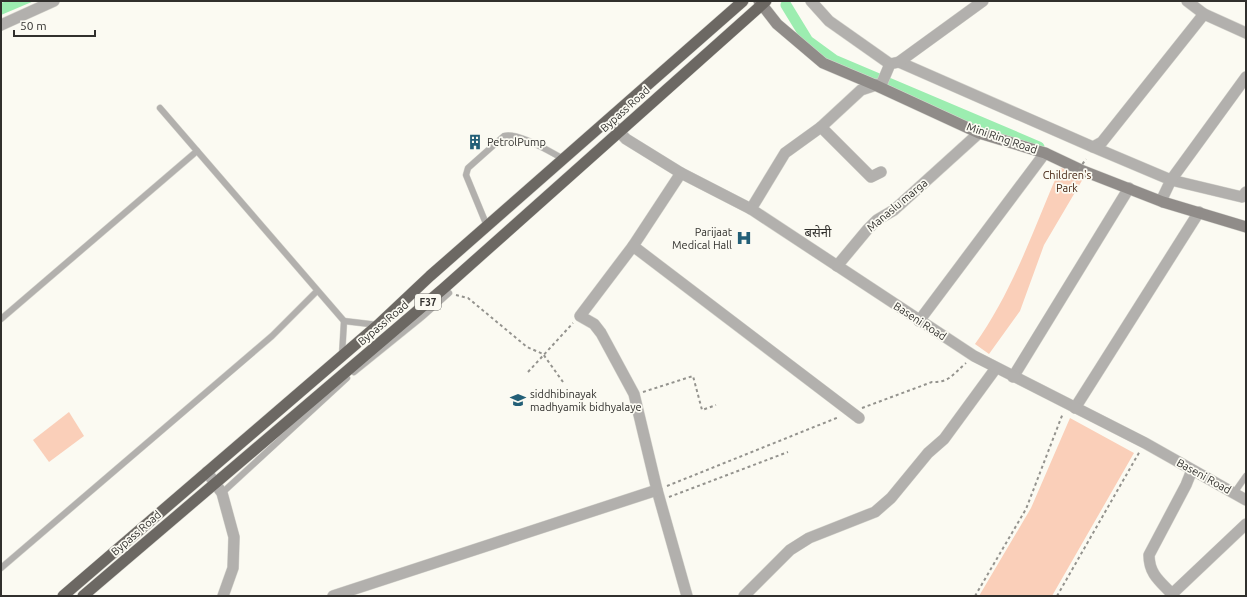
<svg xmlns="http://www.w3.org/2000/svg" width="1247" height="597" viewBox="0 0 1247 597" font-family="Ubuntu,'Noto Sans Devanagari',sans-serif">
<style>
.green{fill:#facfb9}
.water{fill:#9cedb0}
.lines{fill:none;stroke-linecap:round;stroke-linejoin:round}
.canal{stroke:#9cedb0;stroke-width:11}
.service-casing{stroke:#d7d6cf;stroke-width:7}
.minor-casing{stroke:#d7d6cf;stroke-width:12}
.tertiary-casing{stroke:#d7d6cf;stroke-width:12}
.secondary-casing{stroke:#d7d6cf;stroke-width:12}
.trunk-casing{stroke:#d7d6cf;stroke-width:12}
.path{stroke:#94938e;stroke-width:2;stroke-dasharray:3 3;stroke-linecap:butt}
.service{stroke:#b2b0ad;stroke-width:6}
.minor{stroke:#b2b0ad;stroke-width:11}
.tertiary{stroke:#b2b0ad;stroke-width:11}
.secondary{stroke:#908c89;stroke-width:11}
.trunk{stroke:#6c6863;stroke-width:11}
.path-bridge{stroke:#94938e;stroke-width:2;stroke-dasharray:3 3;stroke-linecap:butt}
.labels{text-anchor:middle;stroke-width:3.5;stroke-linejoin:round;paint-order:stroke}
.shield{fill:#fbfaf2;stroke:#6e6d68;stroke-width:1}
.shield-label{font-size:10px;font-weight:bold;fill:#31302d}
.street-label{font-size:11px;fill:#31302d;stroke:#fbfaf2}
.poi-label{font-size:11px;fill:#31302d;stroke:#fbfaf2;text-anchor:start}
.park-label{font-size:11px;fill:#462512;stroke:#fbfaf2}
.quarter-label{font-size:13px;fill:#31302d;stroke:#fbfaf2}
</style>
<rect width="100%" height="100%" fill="#fbfaf2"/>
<g class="green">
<path d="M1060,168l27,4 -43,73 -24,66 -31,43 -14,-10c38,-53 59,-116 85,-176z"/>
<path d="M69,412l15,24 -35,26 -16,-22z"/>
<path d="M1070,418l64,35 -82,143h-73l52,-88z"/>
</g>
<path class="water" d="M7,1h27l-33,14v-12z"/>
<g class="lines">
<path class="canal" d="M786,5l22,36 26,19 205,87"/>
<defs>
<g id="service">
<path d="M160,108l184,213 34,4"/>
<path d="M487,226l-21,-51 2,-7 36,-32c14,-4 46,16 60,23"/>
<path d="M1,319l196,-168"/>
<path d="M342,355l2,-34"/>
<path d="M354,372l68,-55 27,-24"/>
<path d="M222,493l125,-115"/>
<path d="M1234,493l12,-17"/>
<path d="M1,568l271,-232 45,-45"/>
</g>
<g id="minor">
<path d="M811,1l18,20 61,43"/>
<path d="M1187,1l17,13 42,19"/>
<path d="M1,25l53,-24"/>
<path d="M899,62l194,85 9,-5 102,-128"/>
<path d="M821,127l50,50 10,-5"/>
<path d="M1093,147l78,33 71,17 4,-5"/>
<path d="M681,173l-48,73 -53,70 14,8 7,9 33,61 23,96 30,106"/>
<path d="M1163,202l-1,-3 9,-19 75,-103"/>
<path d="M751,209l34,-56 36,-26 40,-37 21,-7 8,-19 9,-2 84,-61"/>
<path d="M633,246l226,172"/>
<path d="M837,266l30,-36 10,-10 17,-10 85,-77"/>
<path d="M919,321l126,-168"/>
<path d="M1013,377l116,-189"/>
<path d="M1075,408l124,-196"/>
<path d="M207,472l15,21 12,44 -1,31 -10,28"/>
<path d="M1172,594l74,-70"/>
<path d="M333,596l324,-106"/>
<path d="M744,596l46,-46 19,-12 66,-26 16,-14 37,-45 16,-14 52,-71"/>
<path d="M1174,596c-13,-14 -25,-21 -25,-41l37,-70 6,-15"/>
</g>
<path id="tertiary" d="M608,120l18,19 55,34 70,36 223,147 171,87 101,57"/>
<path id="secondary" d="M759,1l18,23 46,39 52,22 104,48 66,20 36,17 82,32 83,25"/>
<g id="trunk">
<path d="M63,596l315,-271 52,-49 313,-275"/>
<path d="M83,596l360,-307 323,-288"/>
</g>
</defs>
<use href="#service" class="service-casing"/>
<use href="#minor" class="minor-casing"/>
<use href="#tertiary" class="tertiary-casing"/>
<use href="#secondary" class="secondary-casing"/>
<use href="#trunk" class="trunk-casing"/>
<g class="path">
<path d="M456,295l12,3 59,49 16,7 20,28"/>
<path d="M528,372l45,-49"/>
<path d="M643,392l50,-16 9,34 14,-5"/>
<path d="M862,408l70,-26c17,1 21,-8 34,-19"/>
<path d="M667,486l172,-69"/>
<path d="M669,497l119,-45"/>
<path d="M975,596l51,-87 37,-96"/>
<path d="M1057,596l83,-145"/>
</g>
<use href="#service" class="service"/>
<use href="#minor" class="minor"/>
<use href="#tertiary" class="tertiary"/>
<use href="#secondary" class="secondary"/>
<use href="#trunk" class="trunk"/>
<path class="path-bridge" d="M1079,169l7,-10"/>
</g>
<defs>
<symbol id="building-bare" viewBox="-9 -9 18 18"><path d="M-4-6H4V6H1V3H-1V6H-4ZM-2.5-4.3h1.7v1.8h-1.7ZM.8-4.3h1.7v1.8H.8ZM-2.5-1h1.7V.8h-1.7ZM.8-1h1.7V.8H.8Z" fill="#235f77" stroke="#fbfaf2" stroke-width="2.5" paint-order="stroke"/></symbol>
<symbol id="hospital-bare" viewBox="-9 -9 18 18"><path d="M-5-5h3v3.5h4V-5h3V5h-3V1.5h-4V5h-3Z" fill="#235f77" stroke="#fbfaf2" stroke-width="2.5" paint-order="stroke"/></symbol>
<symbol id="school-bare" viewBox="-9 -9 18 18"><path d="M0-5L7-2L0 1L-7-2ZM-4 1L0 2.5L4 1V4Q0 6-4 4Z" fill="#235f77" stroke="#fbfaf2" stroke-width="2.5" paint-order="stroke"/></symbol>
</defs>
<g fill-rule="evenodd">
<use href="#building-bare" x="464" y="131" width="22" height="22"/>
<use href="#hospital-bare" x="733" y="227" width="22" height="22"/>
<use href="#school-bare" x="507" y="389" width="22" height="22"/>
</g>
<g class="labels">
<rect class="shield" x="415" y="294" width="26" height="16" rx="3"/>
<g class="shield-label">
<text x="428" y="306">F37</text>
</g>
<g class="street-label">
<text transform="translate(625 109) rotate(-42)" y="4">Bypass Road</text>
<text transform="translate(1002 138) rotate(19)" y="4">Mini Ring Road</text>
<text transform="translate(897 205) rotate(-40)" y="4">Manaslu marga</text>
<text transform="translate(920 321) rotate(33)" y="4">Baseni Road</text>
<text transform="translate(383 323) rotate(-40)" y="4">Bypass Road</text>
<text transform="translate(1204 476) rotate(29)" y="4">Baseni Road</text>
<text transform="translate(136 533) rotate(-41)" y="4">Bypass Road</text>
</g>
<g class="poi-label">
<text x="487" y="146">PetrolPump</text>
<text x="732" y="236" text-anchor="end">Parijaat<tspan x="732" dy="13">Medical Hall</tspan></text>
<text x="530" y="398">siddhibinayak<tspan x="530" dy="13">madhyamik bidhyalaye</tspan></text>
</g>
<g class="park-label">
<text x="1067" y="179">Children's<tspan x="1067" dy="13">Park</tspan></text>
</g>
<g class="quarter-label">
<text x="818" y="237">बसेनी</text>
</g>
</g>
<rect width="1247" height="597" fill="none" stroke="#31302d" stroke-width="4"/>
<path d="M14 30v6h81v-6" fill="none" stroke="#31302d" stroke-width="2"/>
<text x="20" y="30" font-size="12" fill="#31302d" stroke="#fbfaf2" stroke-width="3" paint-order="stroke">50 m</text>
</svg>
